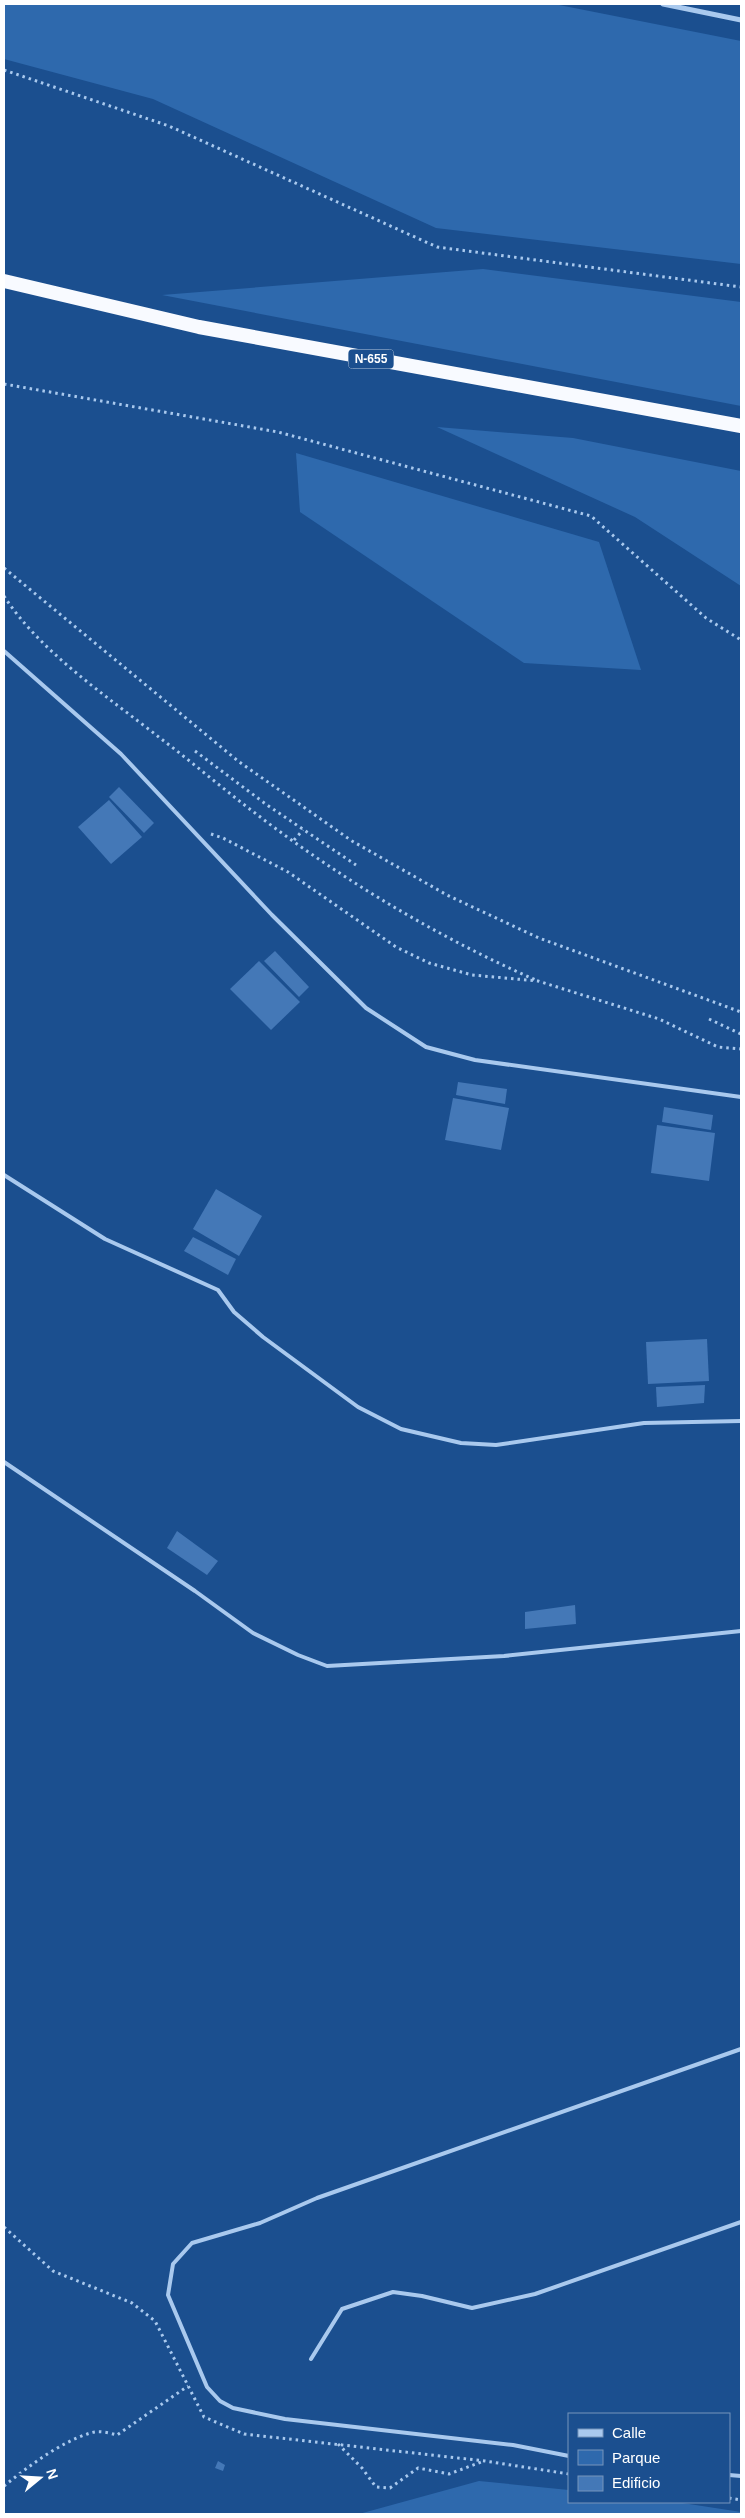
<svg xmlns="http://www.w3.org/2000/svg" width="745" height="2518" viewBox="0 0 745 2518" font-family="Helvetica,sans-serif">
<style>
.green{fill:#2e69ad}
.building{fill:#4478b7}
.lines{fill:none;stroke-linecap:round;stroke-linejoin:round}
.path{stroke:#a9c9ee;stroke-width:3;stroke-dasharray:2.5 4;stroke-linecap:butt}
.service{stroke:#a9c9ee;stroke-width:4}
.minor{stroke:#a9c9ee;stroke-width:5}
.trunk{stroke:#f8faff;stroke-width:14}
.labels{text-anchor:middle;stroke-width:5;stroke-linejoin:round;paint-order:stroke}
.shield{fill:#1b4f8f;stroke:#bbcadd;stroke-width:1}
.shield-label{font-size:12px;font-weight:bold;fill:#fff}
</style>
<rect width="100%" height="100%" fill="#1b4f8f"/>
<g class="green">
<path d="M4,4h550l187,37v223l-305,-36 -283,-129 -149,-40z"/>
<path d="M483,269l258,33v104l-579,-111z"/>
<path d="M437,427l136,11 168,33v115l-106,-69z"/>
<path d="M296,453l303,89 42,128 -117,-7 -224,-151z"/>
<path d="M479,2481l90,9v12h107l65,10v2h-382z"/>
</g>
<g class="building">
<path d="M119,787l35,36 -10,10 -35,-36z"/>
<path d="M109,800l33,37 -31,27 -33,-37z"/>
<path d="M275,951l34,36 -10,10 -35,-36z"/>
<path d="M259,961l41,41 -29,28 -41,-41z"/>
<path d="M458,1082l49,7 -2,15 -49,-9z"/>
<path d="M453,1098l56,10 -8,42 -56,-10z"/>
<path d="M664,1107l49,8 -2,15 -49,-8z"/>
<path d="M657,1125l58,8 -6,48 -58,-8z"/>
<path d="M216,1189l46,27 -23,40 -46,-27z"/>
<path d="M193,1237l43,22 -8,16 -44,-24z"/>
<path d="M707,1339l2,42 -61,3 -2,-42z"/>
<path d="M705,1385l-1,18 -47,4 -1,-20z"/>
<path d="M177,1531l41,30 -11,14 -40,-27z"/>
<path d="M575,1605l1,19 -51,5v-17z"/>
<path d="M218,2461l7,4 -2,6 -8,-3z"/>
</g>
<g class="lines">
<g class="path">
<path d="M4,70l165,56 268,121 304,40"/>
<path d="M4,384l274,48 313,84 115,102 35,22"/>
<path d="M4,568l234,193 114,80 95,54 92,43 202,74"/>
<path d="M4,596c36,56 104,101 156,142 32,24 63,51 95,75 86,66 184,125 283,168"/>
<path d="M195,751l72,54 89,60"/>
<path d="M211,834l12,4 65,34 108,75 33,16 43,12 66,6 121,38 59,28 23,2"/>
<path d="M294,840l9,-10"/>
<path d="M709,1019l32,15"/>
<path d="M4,2227l49,44 79,32 23,18 49,96 40,17 241,27 84,13"/>
<path d="M338,2444l24,24 14,19 14,1 28,-20 31,6 35,-13"/>
<path d="M4,2486c25,-20 55,-43 86,-53 9,-3 19,0 27,2l71,-49"/>
<path d="M729,2498l12,2"/>
</g>
<g class="service">
<path d="M4,651l117,103 151,161 94,93 60,39 49,13 266,37"/>
<path d="M4,1175l101,64 113,51 16,22 29,25 95,70 43,22 60,14 35,2 148,-22 97,-2"/>
<path d="M4,1462l191,129 58,42 45,22 29,11 177,-10 237,-25"/>
<path d="M311,2359l31,-50 51,-17 29,4 50,12 63,-14 206,-72"/>
<path d="M569,2456l-56,-11 -228,-26 -52,-11 -13,-7 -13,-14 -39,-92 5,-31 19,-21 68,-20 57,-25 424,-149"/>
<path d="M729,2475l12,1"/>
</g>
<path class="minor" d="M663,4l78,16"/>
<path class="trunk" d="M4,281l195,46 542,99"/>
</g>
<g class="labels">
<rect class="shield" x="348.5" y="349.5" width="45" height="19" rx="4"/>
<g class="shield-label">
<text x="371" y="363">N-655</text>
</g>
</g>
<rect width="745" height="2518" fill="none" stroke="#ffffff" stroke-width="10"/>
<rect x="568" y="2413" width="162" height="90" fill="#1b4f8f" stroke="#7695bc"/>
<rect x="578" y="2429" width="25" height="8" fill="#a9c9ee" stroke="#7695bc"/>
<text x="612" y="2438" font-size="15" fill="#ffffff">Calle</text>
<rect x="578" y="2450" width="25" height="15" fill="#2e69ad" stroke="#7695bc"/>
<text x="612" y="2463" font-size="15" fill="#ffffff">Parque</text>
<rect x="578" y="2476" width="25" height="15" fill="#4478b7" stroke="#7695bc"/>
<text x="612" y="2488" font-size="15" fill="#ffffff">Edificio</text>
<g transform="translate(40 2478) rotate(72)" stroke="#1b4f8f" stroke-width="4" paint-order="stroke">
<path d="M0-4L9 19L0 12L-9 19Z" fill="#ffffff"/>
<text y="-8" font-size="14" font-weight="bold" text-anchor="middle" fill="#ffffff">N</text>
</g>
</svg>
